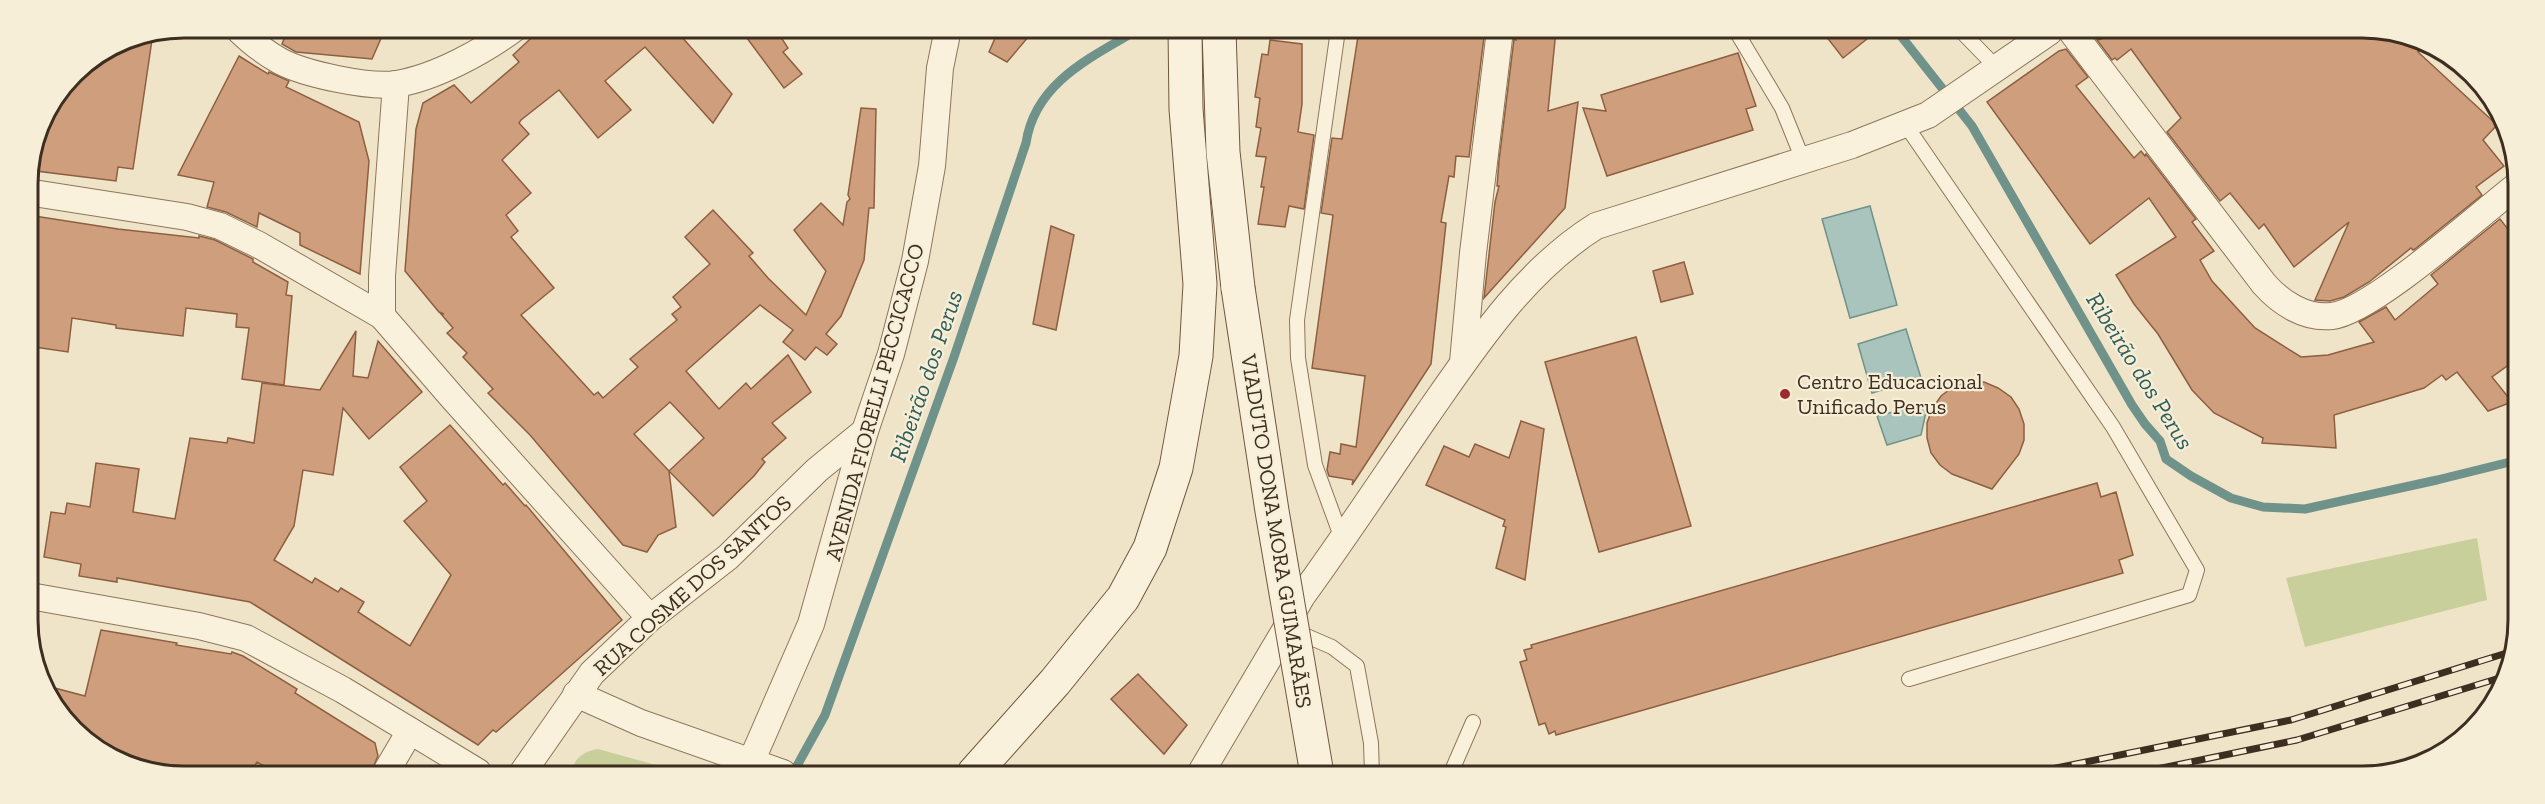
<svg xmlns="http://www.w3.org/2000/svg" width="2545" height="804" viewBox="0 0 2545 804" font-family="'Zilla Slab',serif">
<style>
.green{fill:#c9cf9b}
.water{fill:#a9c4bc;stroke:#6f938a;stroke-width:1.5}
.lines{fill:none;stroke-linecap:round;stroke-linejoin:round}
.stream{stroke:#6f938a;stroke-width:9}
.building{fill:#cf9f7d;stroke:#8d5f41;stroke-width:1.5;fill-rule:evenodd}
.service-casing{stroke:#8d765c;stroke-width:16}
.minor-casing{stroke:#8d765c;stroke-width:28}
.secondary-casing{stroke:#6f573f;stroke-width:35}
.service{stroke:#faf1dc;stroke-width:14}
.minor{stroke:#faf1dc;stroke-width:26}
.secondary{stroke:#faf1dc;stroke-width:33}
.rail-casing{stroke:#3d2e20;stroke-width:7}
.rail{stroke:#f7eed8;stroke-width:4.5;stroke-dasharray:14;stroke-linecap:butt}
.secondary-bridge-casing{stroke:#6f573f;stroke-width:35;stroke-linecap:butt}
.secondary-bridge{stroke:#faf1dc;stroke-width:33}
.poi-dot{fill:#9e2a2b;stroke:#f7eed8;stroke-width:2}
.labels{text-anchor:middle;stroke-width:4.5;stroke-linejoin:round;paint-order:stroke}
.poi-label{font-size:22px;fill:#3d2e20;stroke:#f7eed8;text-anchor:start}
.street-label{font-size:22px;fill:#3d2e20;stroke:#f7eed8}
.water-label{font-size:24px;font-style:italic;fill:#2f5d5a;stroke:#f7eed8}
.rim{fill:none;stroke:#3d2e20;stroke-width:3}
</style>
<rect width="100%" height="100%" fill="#f0e4c8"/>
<g class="green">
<path d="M2477,538l10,62 -182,47 -19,-69z"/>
<path d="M598,749l87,24h-114c3,-15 13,-22 27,-24z"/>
</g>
<g class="water">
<path d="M1870,206l27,99 -47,13 -28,-99z"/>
<path d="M1906,329l15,49 -49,15 -14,-49z"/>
<path d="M1928,403l-7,32 -34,10 -10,-29z"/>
</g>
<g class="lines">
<g class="stream">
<path d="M1897,31l75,95 160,279 13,19 15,17 6,18 25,17 40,22 32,9 42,2 132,-29 77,-19"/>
<path d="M793,773l32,-58 129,-358 72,-214c9,-61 66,-86 113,-114"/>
</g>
</g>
<g class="building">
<path d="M289,27h97l-14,32 -76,-7 -14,-8z"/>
<path d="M542,28h132l58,66 -19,29 -68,-76 -40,34 26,29 -33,28 -39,-48 -38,30 -2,3 10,11 -27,26 29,33 -25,22 12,16 -7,6 43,51 -33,27 73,80 4,-3 5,6 35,-31 -8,-8 47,-39 -5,-6 9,-7 -8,-10 37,-33 -25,-27 28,-27 40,43 -4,3 19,22 38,37 20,-44 -32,-41 27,-27 22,22 4,-23 3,-3 -2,-4 13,-87 15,1 -2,99h-5l-5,52 -23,56 -15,18 11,10 -10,11 -11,-8 -11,13 -22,-18 10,-12 -33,-25 -74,66 33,38 27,-26 5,6 37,-34 23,37 -39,31 14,15 -24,21 3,3 -11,14 -41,40 -44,-45 7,56 -18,8 -11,17 -24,-7 -93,-110 -42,-42 5,-4 -30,-32 4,-4 -20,-20 6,-5 -12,-14h3l-5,-2 -34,-41 11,-142 7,-26 31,-18 17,18 48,-41 -6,-7zM670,402l34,36 -35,33 -35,-37z"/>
<path d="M743,28h32l13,20 -5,4 19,22 -18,14 -43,-58z"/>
<path d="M999,29h36l-28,33 -18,-10z"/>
<path d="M1359,30h79l46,7 -15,120 -13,-1 -2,21 -5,-1 -8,46 5,1 -15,141 -79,121 1,-5 -24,-4 -2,-6 3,-18 10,2 1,-10 15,3 9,-71 -53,-8 21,-153 -12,-2 11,-75 10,1z"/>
<path d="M1517,30h39l-8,81 30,-9 -13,106 -81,90 11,-96 4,-16h-2l2,-25 15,-122 2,1z"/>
<path d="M1822,31h55l-34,27z"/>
<path d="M2095,32h71l4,5 6,-5h224l20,18 -2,2 79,73 -14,15 21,26 -28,21 6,8 -67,54 -2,1 -2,-2 -42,34 -25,15 -14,4 -15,-1 34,-78 -55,45 -30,-43 -5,5 -29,-36 -10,8 -53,-69 14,-14 -50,-69 -14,11 -2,-2 -3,2 -15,-20 4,-1z"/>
<path d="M153,33l-20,136 -15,-2 -2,14 -88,-11 15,-56 30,-41 51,-34z"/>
<path d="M1270,40l32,4v60l-4,28 16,3 -10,74 -15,-3 -4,21 -27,-3 6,-37h-3l5,-30 -10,-1 5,-28 -5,-1 4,-29 -5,-1 7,-43 6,1z"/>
<path d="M2066,49l22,28 -12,9 58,72 7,-7 4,5 1,-2 50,65 -4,3 22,29 -14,9 12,21 43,47 46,29 27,-2 46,-13 -15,-20 27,-15 9,13 43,-36 -7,-9 69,-56 15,19 -1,123 -22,16 20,25 -24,9 -31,-39 -11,8 -4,-5 -18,13 -90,27 2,33 -74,-5 1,-5 -49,-25 -22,-23 -34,-56 -24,-30 -18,-29 60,-38 -27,-39 -59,46 -103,-142 72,-51z"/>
<path d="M1738,53l18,53 -10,3 7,21 -146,46 -24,-68 23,3 -5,-16z"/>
<path d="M239,56l29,18 1,-2 20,9 -3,6 73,35 10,39 -9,113 -60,-29v-12l-41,-20 -2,14 -31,-15 -19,-5 7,-25 -36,-7z"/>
<path d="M28,215l90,14 81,9v-2l16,4 38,19v3l35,20 -2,13 6,1 -8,89 -42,-6 7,-51 -13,-1 1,-13 -51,-6 -3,28 -67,-8v-3l-44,-7 -4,34 -40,-6z"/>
<path d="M1051,226l23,9 -18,95 -23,-6z"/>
<path d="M1684,262l9,32 -32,8 -8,-31z"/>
<path d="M356,331l-3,45 15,2 10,-37 44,51 -53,47 -26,-31 -10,67 -30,-5 -9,56 -20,34 38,23 3,-5 23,14 3,-4 23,14 -6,10 52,34 41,-71 -47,-54 23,-20 -27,-34 50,-42 53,60 2,-2 20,23 1,-1 96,115 -101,90 -25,22 -3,-2 -15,15 -228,-143 -133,-24v4l-38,-6 2,-12 -37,-7 7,-45 14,2 2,-11 23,4 6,-44 43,6 -6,43 42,7 15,-81 37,5 1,-5 26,5 8,-60 58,7z"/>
<path d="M1636,337l55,189 -92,26 -54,-190z"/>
<path d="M1968,382h16l14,6 13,9 8,12 5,15v16l-5,14 -27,35 -40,-15 -12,-9 -9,-12 -4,-15v-15l5,-14 9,-13 12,-9z"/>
<path d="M1521,421l23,8 -19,151 -29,-12 10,-41 -3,-1 2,-6 -79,-35 18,-39 25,11 6,-13 34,14z"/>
<path d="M2097,483l4,14 15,-5 17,63 -14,5 4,13 -567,162 -1,-4 -6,3 -4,-11 -6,2 -19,-63 7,-2 -3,-10 8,-2 -1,-3z"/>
<path d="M101,630l76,13 -1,2 55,9 1,-2 11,4 54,33 -2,4 80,50 3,13 -7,16h-97l-17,-10 -6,10h-108l-77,-48 -19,-38 38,10z"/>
<path d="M1138,674l49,51 -23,29 -53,-55z"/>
</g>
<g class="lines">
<defs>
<g id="service">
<path d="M1338,30l-41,290 1,38 17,107 27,74"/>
<path d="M1736,31l46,77 21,52"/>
<path d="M1961,31l36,37"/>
<path d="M1905,124l208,303 84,143 -8,25 -280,84"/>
<path d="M1295,631l37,16 25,19 14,77 1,31"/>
<path d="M1450,775l23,-53"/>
</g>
<g id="minor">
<path d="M236,27c13,13 28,25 44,34 24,13 89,27 116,23 39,-6 88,-33 119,-56"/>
<path d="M2072,32l192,252c17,19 41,35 68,32 39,-4 147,-101 183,-129"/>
<path d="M396,84l-14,192v40l70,81 198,221"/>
<path d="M27,192l160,25 33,9 39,19 123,71"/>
<path d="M1463,362l10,-109 27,-223"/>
<path d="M30,596l169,30 47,12 97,52 135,82"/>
<path d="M576,694l65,29 142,50"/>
<path d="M751,762l60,-138 54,-193 26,-77 24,-93 17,-95 8,-98 8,-39"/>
<path d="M386,772l24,-41"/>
<path d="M523,772l69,-99 58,-55 78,-61 89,-87 48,-39"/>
<path d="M1200,774l87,-147 3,-10 12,-21c43,-59 83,-120 125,-181 48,-69 97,-144 169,-189l256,-81 76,-30 121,-83"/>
</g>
<g id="secondary">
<path d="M1219,30l4,122 15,136"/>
<path d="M974,773l81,-91 68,-84 27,-50 26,-80 20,-112 4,-72 -14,-175 -1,-80"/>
</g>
</defs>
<use href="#service" class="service-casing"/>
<use href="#minor" class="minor-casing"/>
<use href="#secondary" class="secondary-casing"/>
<use href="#service" class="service"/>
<use href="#minor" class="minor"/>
<use href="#secondary" class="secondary"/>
<defs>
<g id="rail">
<path d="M2017,776l274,-56 222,-69"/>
<path d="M2123,776l174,-36 209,-64"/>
</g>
</defs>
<use href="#rail" class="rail-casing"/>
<use href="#rail" class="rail"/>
<defs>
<path id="secondary-bridge" d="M1238,288l34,223 45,263"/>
</defs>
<use href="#secondary-bridge" class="secondary-bridge-casing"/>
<use href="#secondary-bridge" class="secondary-bridge"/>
</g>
<circle class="poi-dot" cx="1785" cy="394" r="6"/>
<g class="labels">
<g class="poi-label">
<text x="1797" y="389">Centro Educacional<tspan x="1797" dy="25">Unificado Perus</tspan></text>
</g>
<g class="street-label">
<text transform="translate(874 402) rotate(-75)" y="8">AVENIDA FIORELLI PECCICACCO</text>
<text transform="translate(1277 531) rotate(81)" y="8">VIADUTO DONA MORA GUIMARÃES</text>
<text transform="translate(692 585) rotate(-42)" y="8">RUA COSME DOS SANTOS</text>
</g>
<g class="water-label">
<text transform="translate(2140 371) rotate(58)" y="8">Ribeirão dos Perus</text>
<text transform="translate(926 376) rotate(-71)" y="8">Ribeirão dos Perus</text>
</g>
</g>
<path d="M0 0H2545V804H0ZM184 38H2362A146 146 0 0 1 2508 184V620A146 146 0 0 1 2362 766H184A146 146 0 0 1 38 620V184A146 146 0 0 1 184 38Z" fill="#f7eed8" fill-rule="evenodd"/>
<path class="rim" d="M184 38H2362A146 146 0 0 1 2508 184V620A146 146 0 0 1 2362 766H184A146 146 0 0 1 38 620V184A146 146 0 0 1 184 38Z"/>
</svg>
